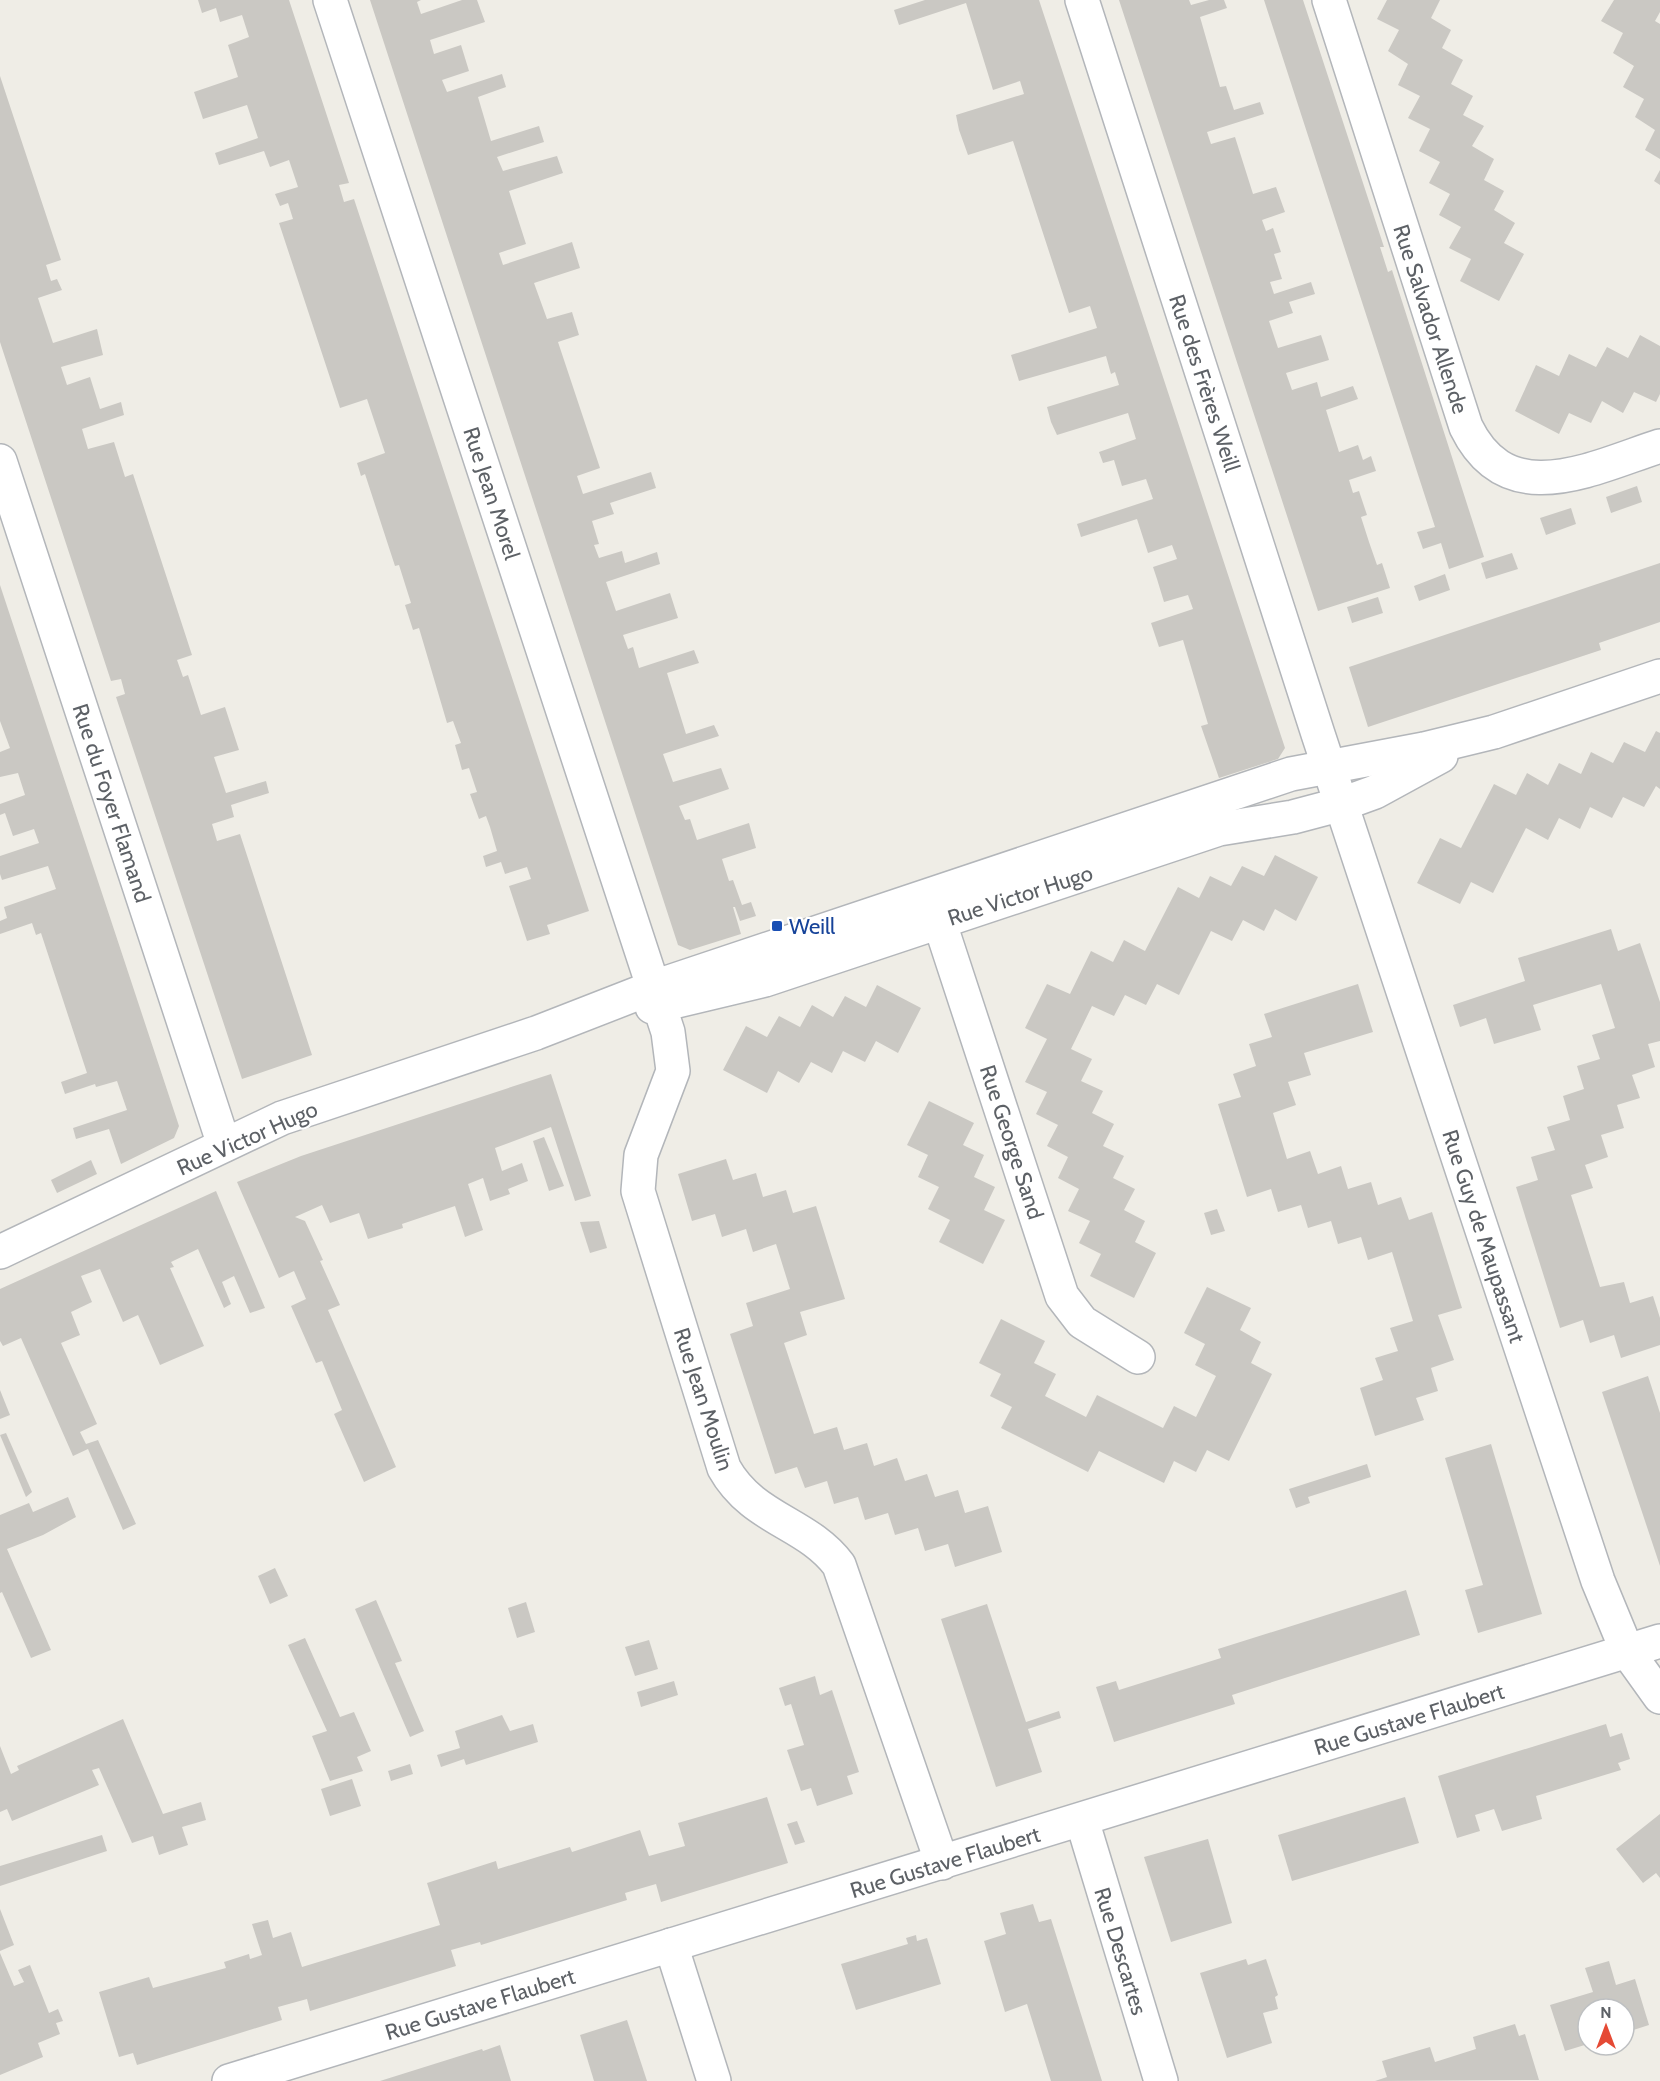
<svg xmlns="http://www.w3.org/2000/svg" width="1660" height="2081" viewBox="0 0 1660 2081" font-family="Cabin,sans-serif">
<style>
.building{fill:#cac8c3}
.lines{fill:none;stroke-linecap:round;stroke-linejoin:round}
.minor-casing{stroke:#b3b6ba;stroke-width:36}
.tertiary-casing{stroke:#b3b6ba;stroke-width:36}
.minor{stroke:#fff;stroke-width:33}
.tertiary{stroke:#fff;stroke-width:33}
.transit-dot{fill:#1a4fb4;stroke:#fff;stroke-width:2}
.labels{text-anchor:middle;stroke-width:4.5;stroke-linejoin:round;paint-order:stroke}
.street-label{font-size:22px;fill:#5d6166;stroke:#fff}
.transit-label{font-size:22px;fill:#164399;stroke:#fff;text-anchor:start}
</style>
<rect width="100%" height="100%" fill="#efede6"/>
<g class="building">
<path d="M198,0h91l60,183 -10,2 5,17 10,-3 235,712 -42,14 3,9 -23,7 -18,-55 22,-7 -4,-12 -22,7 -4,-12 -15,5 -3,-11 14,-5 -7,-24 -4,-11 -7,3 -9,-25 7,-2 -8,-24 -7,2 -7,-25 6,-2 -8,-22 -6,2 -28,-95 -6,2 -8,-25 6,-2 -12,-38 -4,1 -30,-92 -4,2 -4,-13 28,-10 -18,-54 -27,9 -61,-185 14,-4 -5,-16 -8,3 -5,-12 23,-7 -9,-27 -19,7 -6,-16 -45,14 -4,-12 43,-15 -11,-33 -44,14 -9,-27 44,-15 -10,-32 21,-8 -7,-22 -22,7 -4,-14 -14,5z"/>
<path d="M370,0h51l-4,2 4,12 41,-14h15l8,22 -55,18 4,14 27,-9 8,26 -27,9 5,12 55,-18 4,13 -28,10 13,44 48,-15 5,16 -47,15 6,14 54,-15 6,17 -54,18 17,53 -27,9 4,12 69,-23 8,26 -46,15 13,36 25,-7 7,23 -21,7 42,126 -23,8 6,18 68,-22 5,16 -46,15 4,11 -22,7 7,23 -5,1 5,13 23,-7 3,12 32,-11 3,12 -54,18 10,29 54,-18 8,25 -55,17 5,14 5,-2 6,21 55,-18 5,13 -32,10 19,61 28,-9 5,11 -56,18 10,28 48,-14 8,21 -50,17 6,14 5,-1 7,21 52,-17 7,25 -34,11 7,22 4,-1 9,25 9,-3 5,14 -16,5 -5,-14h-2l8,27 -51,16 -12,-5z"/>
<path d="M925,0h114l246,748 -7,11 -59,19 -18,-52 7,-2 -25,-84 -24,7 -8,-24 42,-14 -5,-14 -24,7 -7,-23 -4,-12 24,-8 -5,-14 -24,8 -11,-34 -56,18 -4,-13 76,-25 -7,-20 -24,7 -8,-26 -11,3 -4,-11 37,-13 -8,-26 -71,22 -6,-13 -4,-15 72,-22 -4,-13 -4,2 -5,-18 -87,25 -8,-26 86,-27 -7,-22 -21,7 -56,-172 -45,14 -9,-25 -3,-15 68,-21 -4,-13 -27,9 -27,-87 -67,22 -5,-15z"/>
<path d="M1119,0h70l2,5 18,-5h15l3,8 -27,9 20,70 6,-1 8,24 26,-8 4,12 -57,18 4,12 24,-7 18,57 23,-7 9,25 -23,8 4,11 7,-3 8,24 -7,2 8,25 -12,3 4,12 37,-12 4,12 -26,8 4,11 -24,8 9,27 43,-13 4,12 4,13 -43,13 6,17 25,-8 4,15 32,-11 5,13 -32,11 13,42 19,-7 5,15 8,-4 5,15 -27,9 4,13 6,-2 8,24 -6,2 8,25 8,23 5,-2 8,25 -72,23z"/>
<path d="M1264,0h39l81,247h-4l8,25 4,-2 92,287 -35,12 -8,-26 -18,6 -6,-17 18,-5z"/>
<path d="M1387,0h53l-9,18 20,12 -9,18 21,12 -12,24 22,12 -10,19 21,11 -12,20 22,13 -10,21 20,11 -10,19 21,13 -11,20 20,11 -25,47 -39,-20 11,-22 -22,-11 12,-21 -22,-12 11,-21 -21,-11 11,-21 -21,-11 11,-22 -22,-11 12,-22 -22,-11 10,-21 -20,-13 11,-21 -22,-11z"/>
<path d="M1614,0h46v12l-5,9 5,3v135l-15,-9 10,-20 -20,-13 9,-18 -21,-12 11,-21 -21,-13 10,-20 -22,-12z"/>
<path d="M0,76l61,184 -15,5 5,16 6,-2 5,11 -24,8 15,45 44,-14 6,26 -42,12 6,18 23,-8 10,32 21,-7 3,13 -42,14 6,20 26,-7 11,35 8,-3 59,181 -15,5 6,17 5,-2 13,40 24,-8 14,43 -25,7 12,36 40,-12 3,12 -38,12 3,12 -22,7 5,17 23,-7 72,221 -70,24 -126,-382 9,-3 -4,-15 -10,2 -111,-339z"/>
<path d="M1660,170v15l-6,-4z"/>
<path d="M1640,335l20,11v48l-4,8 -22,-10 -11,21 -21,-12 -11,22 -22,-10 -10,21 -44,-23 21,-46 23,11 10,-22 27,13 11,-20 21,11z"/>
<path d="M1637,486l5,16 -31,11 -5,-16z"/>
<path d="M1571,508l5,16 -30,11 -6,-17z"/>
<path d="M1512,553l6,16 -32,10 -5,-16z"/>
<path d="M1660,563v59l-61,21 2,7 -233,77 -19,-60z"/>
<path d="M1445,574l5,16 -31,11 -5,-15z"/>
<path d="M0,585l179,541 -5,12 -53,26 -12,-35 -33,10 -3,-11 54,-18 -10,-29 -21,6 -1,-3 -30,10 -4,-12 26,-9 -46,-140 -5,2 -4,-12 -32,11v-13l7,-3 -3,-11 52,-18 -8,-23 -46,14 -2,-6v-18l39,-13 -5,-14 -21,7 -8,-23 -5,2v-11l25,-9 -7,-22 -18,4v-25l10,-4 -10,-27z"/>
<path d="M1378,597l5,16 -31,10 -5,-16z"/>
<path d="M1656,731l4,2v56l-4,-3 -12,21 -21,-10 -11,21 -22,-11 -10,22 -21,-11 -11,22 -22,-12 -33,65 -22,-11 -11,22 -43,-21 23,-45 21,10 33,-64 22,11 11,-22 21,12 11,-22 22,11 10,-22 22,11 11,-21 21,10z"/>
<path d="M1275,855l43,22 -22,44 -21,-12 -11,22 -21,-11 -11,21 -21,-10 -32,64 -22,-11 -11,21 -21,-10 -11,21 -22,-10 -21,43 21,10 -11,22 22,10 -11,22 22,11 -11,22 21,10 -11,22 22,11 -11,21 21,11 -10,21 21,11 -22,45 -44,-22 11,-22 -22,-11 11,-22 -22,-10 11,-22 -21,-11 10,-21 -21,-11 11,-21 -22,-11 11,-22 -22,-10 22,-43 -22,-11 22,-44 23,10 21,-43 22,11 11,-22 21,11 33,-64 21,11 11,-22 21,10 11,-20 22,10z"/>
<path d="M1611,929l7,22 22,-8 20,59v39l-12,3 7,23 -23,8 8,23 -23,7 7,23 -23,7 7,22 -23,8 8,23 -22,7 29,92 24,-5 6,21 23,-7 7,22v27l-39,13 -7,-23 -24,8 -7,-23 -23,8 -44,-141 22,-7 -7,-23 24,-7 -8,-23 23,-7 -7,-24 21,-7 -7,-23 23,-7 -8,-24 23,-7 -14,-44 -68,21 8,25 -47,14 -8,-26 -26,9 -7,-22 72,-24 -7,-23z"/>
<path d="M1358,984l15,48 -69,21 7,22 -23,7 8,23 -23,8 14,46 23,-8 8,23 23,-8 7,23 23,-7 7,23 23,-8 8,23 23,-8 30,96 -24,7 16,45 -23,8 7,23 -22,7 8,22 -49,16 -15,-48 23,-8 -8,-22 23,-7 -8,-23 23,-7 -21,-69 -24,8 -7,-23 -23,7 -7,-23 -23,7 -7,-23 -23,7 -7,-23 -24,8 -29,-93 23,-7 -8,-23 23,-8 -7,-22 23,-7 -8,-23z"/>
<path d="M877,985l44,23 -23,45 -22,-12 -11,21 -22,-11 -11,22 -21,-11 -12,21 -21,-12 -11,22 -44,-23 23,-44 21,11 12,-21 21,11 12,-22 21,12 12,-21 21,11z"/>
<path d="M551,1074l40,122 -16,5 -24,-74 -56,21 7,23 20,-8 6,18 -20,8 2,5 -20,7 -7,-23 -15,6 15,46 -18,7 -10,-31 -53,18 1,4 -35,11 -9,-26 -29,10 -8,-18 -27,12 10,4 18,39 -3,1 20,44 -12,5 68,157 -32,15 -30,-68 8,-4 -20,-49 -6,2 -25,-57 15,-7 -12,-28 -15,7 -42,-96 64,-26z"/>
<path d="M929,1101l45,22 -11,22 21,10 -10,22 21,10 -11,23 21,10 -22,44 -44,-22 11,-22 -22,-11 11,-22 -21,-10 10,-22 -21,-10z"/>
<path d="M544,1137l20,49 -15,5 -16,-50z"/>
<path d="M726,1159l7,21 23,-7 7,24 23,-7 7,23 23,-7 29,93 -45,13 7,23 -23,8 30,91 23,-7 7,23 23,-7 7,23 23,-8 8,23 22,-7 8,23 23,-7 7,23 23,-7 14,46 -47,15 -7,-23 -23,7 -7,-23 -23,7 -7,-22 -23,7 -7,-23 -24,7 -7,-23 -22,7 -8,-21 -22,7 -45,-140 23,-8 -7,-23 44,-14 -14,-45 -23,8 -7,-23 -24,8 -7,-23 -23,7 -14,-47z"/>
<path d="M91,1160l6,14 -40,19 -6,-13z"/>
<path d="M216,1191l49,117 -15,5 -16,-37 -12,6 9,22 -7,4 -26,-59 -27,13 3,5 -4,1 34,78 -44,19 -22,-50 -15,7 -23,-53 -19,7 11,26 -21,10 9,23 -19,8 36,81 -17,8 6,12 12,-4 38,84 -13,6 -35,-81 -15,7 -52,-118 -18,8 -3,-5v-52z"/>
<path d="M1217,1209l8,22 -14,4 -7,-22z"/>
<path d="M599,1221l8,27 -17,5 -10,-31z"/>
<path d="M1207,1287l44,21 -11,22 21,12 -10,21 21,11 -43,87 -22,-11 -11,22 -22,-11 -10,22 -65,-32 -11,21 -87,-44 11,-21 -22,-11 11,-22 -22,-11 22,-44 44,22 -11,22 22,11 -11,22 41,21 11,-22 66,33 11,-22 22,11 20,-41 -21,-11 10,-21 -21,-11z"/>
<path d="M1648,1376l12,37v153l-58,-174z"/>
<path d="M0,1390l10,25 -10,4z"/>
<path d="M6,1433l26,59 -6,5 -26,-62z"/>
<path d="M1491,1444l51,170 -64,19 -13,-43 18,-5 -38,-127z"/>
<path d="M1367,1464l4,13 -63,20 2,6 -14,5 -7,-19z"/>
<path d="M68,1497l8,20 -33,18 -36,14 44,101 -20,8 -29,-66 -2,1v-78l29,-12 4,9z"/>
<path d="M275,1568l13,28 -18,8 -12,-28z"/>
<path d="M1406,1590l14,45 -188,60 3,9 -121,38 -18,-55 20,-6 3,9 102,-32 -3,-9z"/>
<path d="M376,1600l26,61 -7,2 29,68 -14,6 -55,-128z"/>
<path d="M526,1602l9,30 -18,6 -9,-30z"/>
<path d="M987,1604l39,118 33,-11 2,7 -33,11 14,43 -46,15 -55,-168z"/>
<path d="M305,1638l35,79 14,-5 17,39 -14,6 6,14 -33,10 -18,-45 15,-5 -39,-86z"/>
<path d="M649,1640l9,29 -23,7 -10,-29z"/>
<path d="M815,1676l5,19 12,-5 27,82 -12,4 6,18 -36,12 -6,-18 -10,3 -14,-41 17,-5 -13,-41 -6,2 -6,-18z"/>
<path d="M674,1681l4,14 -37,12 -4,-15z"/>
<path d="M502,1715l8,16 23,-7 5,18 -72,23 -2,-6 -23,8 -4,-12 23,-7 -5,-17z"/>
<path d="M123,1719l40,95 38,-12 5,18 -24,7 6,18 -29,10 -6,-19 -21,7 -33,-75 -7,2 7,15 -87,36 -5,-12 -7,3v-66l11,28 8,-4 -2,-4z"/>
<path d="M1606,1724l4,13 12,-4 8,26 -12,4 3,7 -85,26 6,23 -40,12 -8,-22 -19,6 5,16 -23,7 -19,-62z"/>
<path d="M410,1764l3,10 -22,7 -3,-10z"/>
<path d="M352,1779l9,27 -31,10 -9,-27z"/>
<path d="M767,1797l21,66 -127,39 -5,-18 -31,9 2,7 -146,45 -1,-3 -29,8 5,16 -146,45 -3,-12 -29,8 4,13 -145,45 -4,-12 -14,4 -20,-65 50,-15 4,11 73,-20 -2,-6 25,-8 1,5 12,-4 -10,-31 16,-4 5,18 18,-6 11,35 138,-42 -13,-42 69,-22 2,8 72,-22 2,5 68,-22 9,26 36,-10 -7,-23z"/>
<path d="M1405,1797l14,46 -127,38 -14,-46z"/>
<path d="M1660,1814v64l-4,-5 -13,10 -27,-34z"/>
<path d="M797,1821l8,21 -10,3 -8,-21z"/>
<path d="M102,1835l5,16 -107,35v-20z"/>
<path d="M1208,1839l24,84 -61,19 -27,-85z"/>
<path d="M1033,1904l6,18 12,-3 51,162h-51l-24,-77 -22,8 -21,-71 22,-7 -6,-21z"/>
<path d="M0,1909l14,36 -14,6z"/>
<path d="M916,1935l1,6 10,-3 14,46 -85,26 -15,-46 67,-20 -2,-6z"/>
<path d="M0,1953l14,33 10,-4 -6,-12 12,-5 19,48 9,-4 5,12 -7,2 4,11 -22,9 5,14 -43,18z"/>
<path d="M1246,1959l2,6 18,-6 12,36 -3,2 3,12 -15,4 9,30 -45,15 -27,-85z"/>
<path d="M1609,1961l7,24 19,-6 14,46 -25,8v-24h-36v35l-23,7 -15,-46 43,-13 -8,-24z"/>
<path d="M627,2020l20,61h-53l-14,-46z"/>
<path d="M1515,2024l4,12 6,-2 14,46 -164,1 12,-4 -5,-16 48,-14 5,15 41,-13 -3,-12z"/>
<path d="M500,2045l11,36h-131l102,-32 1,2z"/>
</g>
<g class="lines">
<defs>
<g id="minor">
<path d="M330,0l338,1032 5,39 -32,84 -3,36 86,277c29,52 83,54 115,97l103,298"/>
<path d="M1082,0l236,734 280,847 29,70 33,46"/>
<path d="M1329,0l137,427c42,86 126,41 194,19"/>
<path d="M0,461l224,684"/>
<path d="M931,896l131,400 20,26 56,35"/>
<path d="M1082,1820l79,261"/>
<path d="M671,1945l43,136"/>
<path d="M229,2081l1431,-440"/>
</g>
<g id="tertiary">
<path d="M652,1007l113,-27 454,-151 74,-12 49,-13 33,-12 66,-36"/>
<path d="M0,1252l282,-134 254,-85 118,-46 637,-213 133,-25 70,-17 166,-56"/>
</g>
</defs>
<use href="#minor" class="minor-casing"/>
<use href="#tertiary" class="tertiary-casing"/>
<use href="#minor" class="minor"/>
<use href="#tertiary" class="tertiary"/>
</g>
<rect class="transit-dot" x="771" y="920" width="12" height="12" rx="3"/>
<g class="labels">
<g class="street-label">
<text transform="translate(1431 319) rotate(72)" y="8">Rue Salvador Allende</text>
<text transform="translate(1205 383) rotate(72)" y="8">Rue des Frères Weill</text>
<text transform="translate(492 493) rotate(72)" y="8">Rue Jean Morel</text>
<text transform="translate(112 803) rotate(72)" y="8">Rue du Foyer Flamand</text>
<text transform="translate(1020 895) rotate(-18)" y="8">Rue Victor Hugo</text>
<text transform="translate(247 1138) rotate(-24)" y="8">Rue Victor Hugo</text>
<text transform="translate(1012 1142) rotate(72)" y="8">Rue George Sand</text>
<text transform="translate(1484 1236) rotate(72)" y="8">Rue Guy de Maupassant</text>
<text transform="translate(704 1399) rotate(72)" y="8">Rue Jean Moulin</text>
<text transform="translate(1409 1719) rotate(-17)" y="8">Rue Gustave Flaubert</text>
<text transform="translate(945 1862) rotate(-17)" y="8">Rue Gustave Flaubert</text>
<text transform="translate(1121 1951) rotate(73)" y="8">Rue Descartes</text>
<text transform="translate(480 2004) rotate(-17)" y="8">Rue Gustave Flaubert</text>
</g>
<g class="transit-label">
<text x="789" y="934">Weill</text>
</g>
</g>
<g transform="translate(1606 2027)"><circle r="28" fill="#ffffff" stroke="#bec0c2" stroke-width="1.5"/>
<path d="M0-4.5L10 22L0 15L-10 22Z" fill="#e54a35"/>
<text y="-9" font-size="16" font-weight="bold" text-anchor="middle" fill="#5d6166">N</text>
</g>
</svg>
